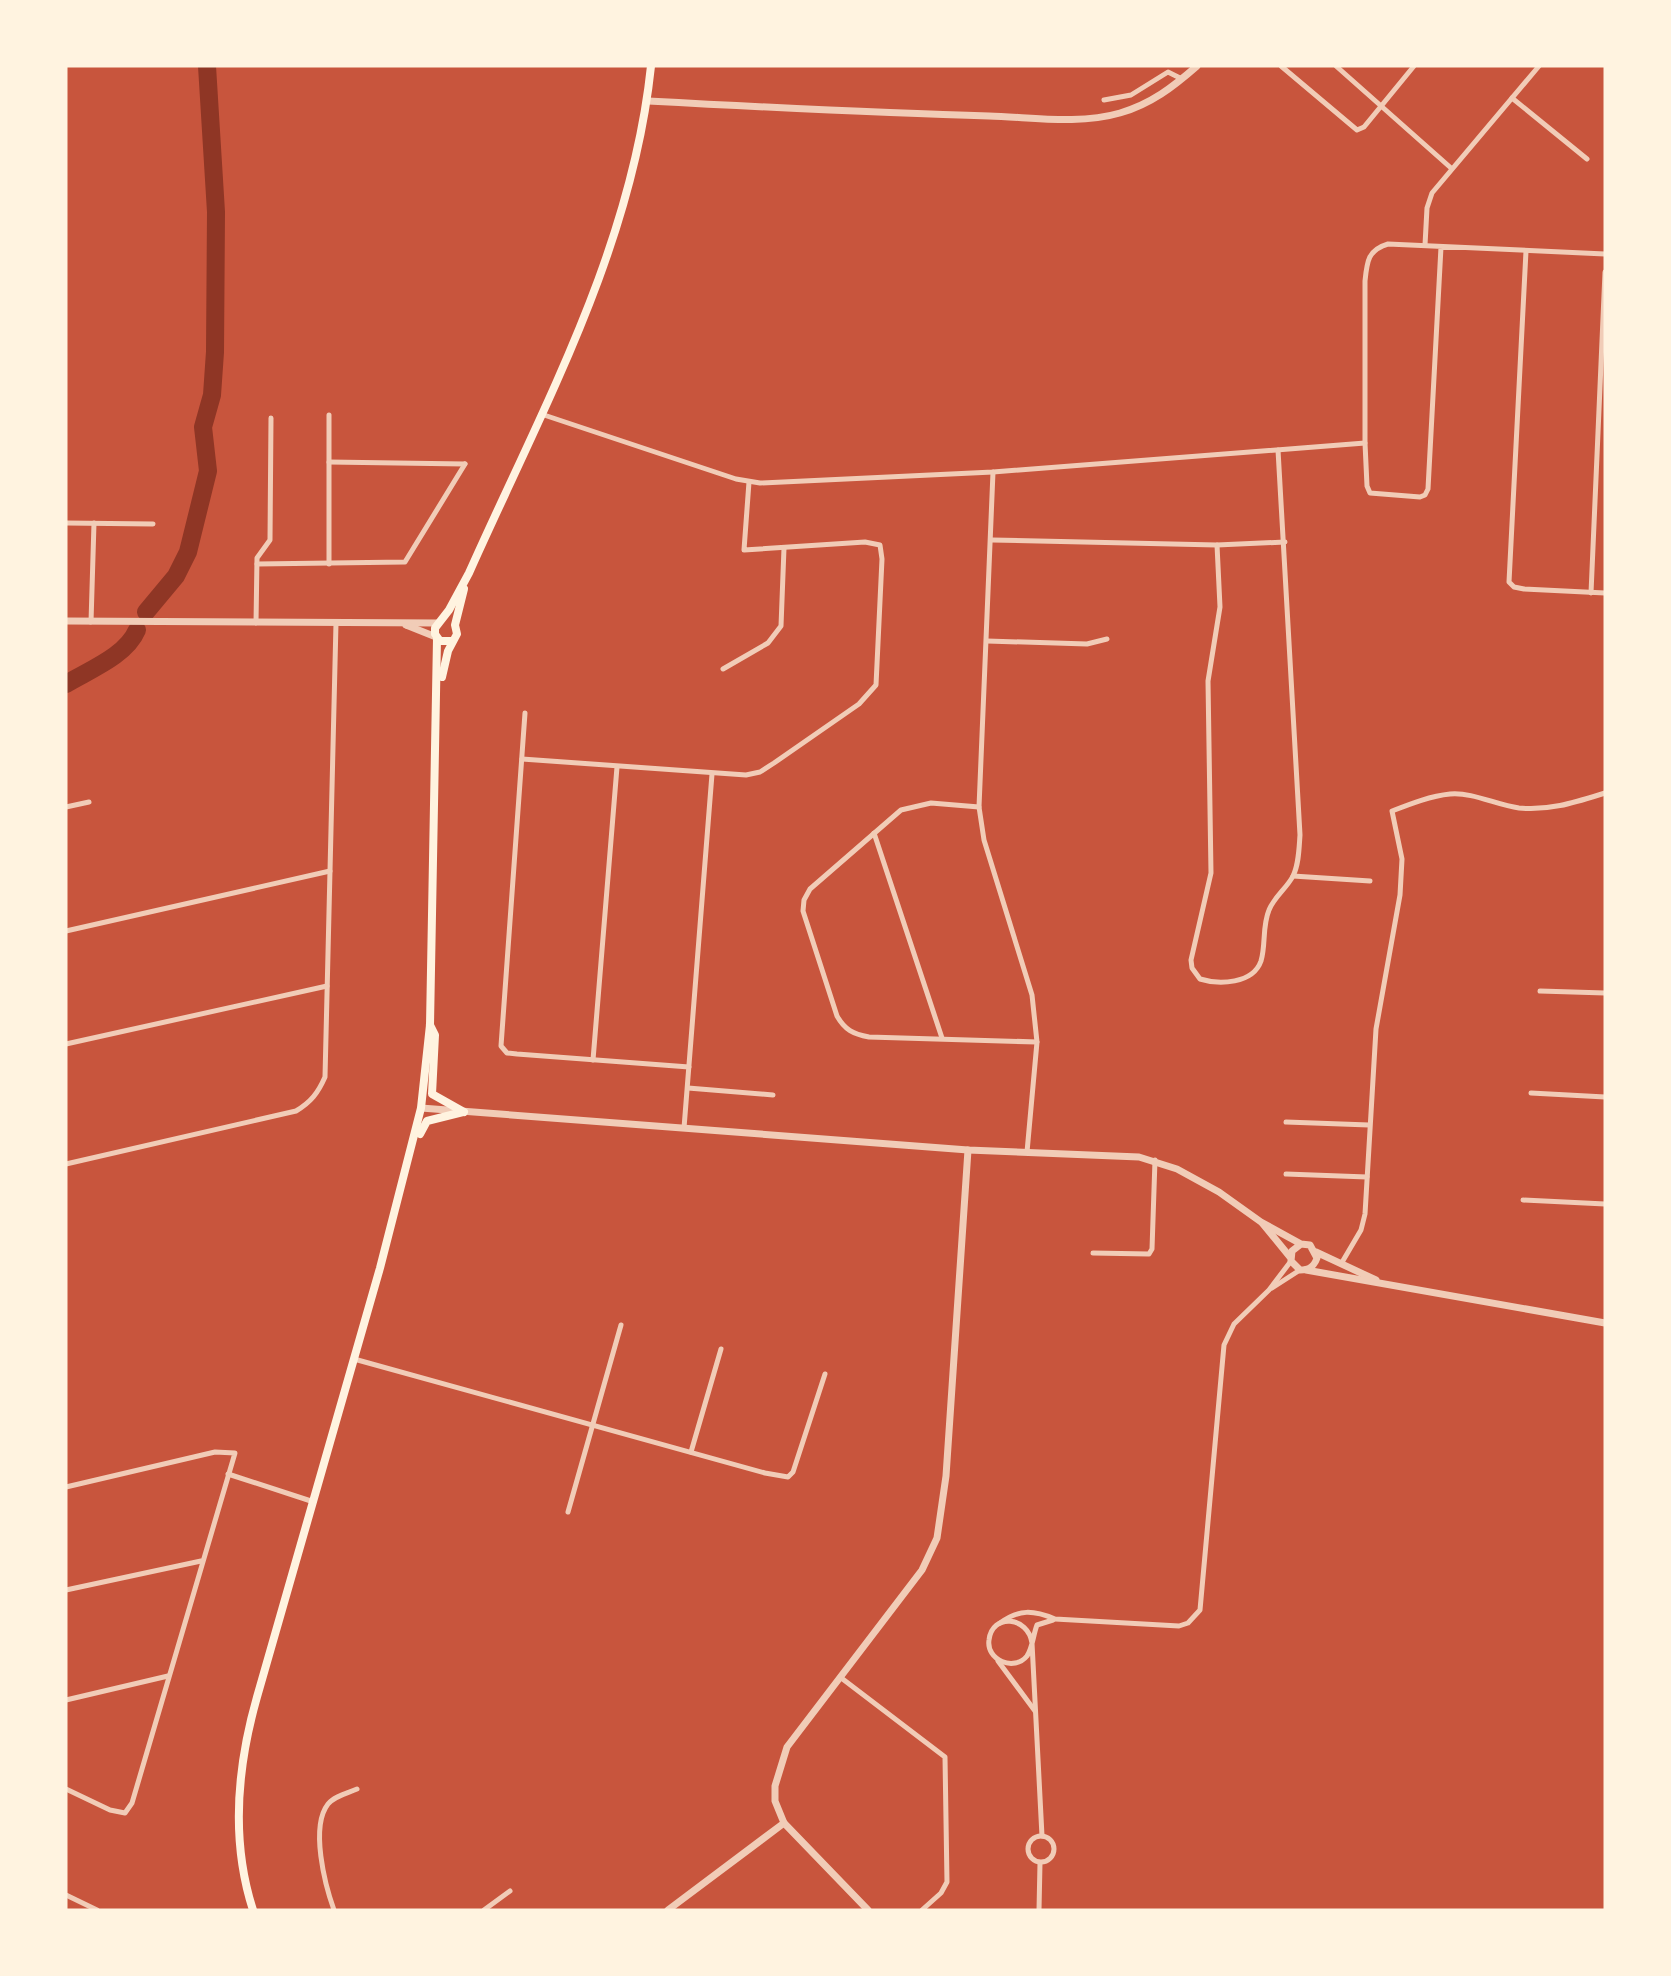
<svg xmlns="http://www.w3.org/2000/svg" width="1671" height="1976" viewBox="0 0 1671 1976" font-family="Commissioner,sans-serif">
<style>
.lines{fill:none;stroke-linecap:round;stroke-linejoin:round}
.river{stroke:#8f3625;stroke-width:18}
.minor{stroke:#f1ccb7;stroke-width:5}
.tertiary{stroke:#f1ccb7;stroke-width:7}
.primary{stroke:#fff3e0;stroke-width:8}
</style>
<rect width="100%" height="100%" fill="#c8553d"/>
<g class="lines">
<g class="river">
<path d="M146,612l30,-36 12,-24 20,-81 -5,-44 9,-32 3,-43 1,-140 -9,-146"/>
<path d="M66,684c23,-14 60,-28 71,-54"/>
</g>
<g class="minor">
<path d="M1281,66l76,64 7,-3 50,-61"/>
<path d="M1336,66l115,102"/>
<path d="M1512,98l75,61"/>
<path d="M1104,100l27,-5 37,-23 14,7"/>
<path d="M1425,245l2,-37 5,-15 107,-127"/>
<path d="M1441,247l-13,242 -3,6 -5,2 -50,-4 -3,-7 -2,-43v-162c2,-20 3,-31 23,-37l217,10"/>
<path d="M1526,251l-17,331 5,5 10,2 81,4"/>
<path d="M541,414l195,65 24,4 233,-11 372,-29"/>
<path d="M329,462l136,2"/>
<path d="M993,472l-14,335 5,33 48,155 5,47 -10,110"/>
<path d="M66,523l87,1"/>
<path d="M992,540l225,5 68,-3"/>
<path d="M1217,545l3,62 -12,74 3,192 -20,87 1,8 8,11c19,6 53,5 61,-18 5,-17 1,-34 8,-51 5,-13 18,-22 24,-34 6,-12 6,-28 7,-41l-22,-385"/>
<path d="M257,564l148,-2 60,-98"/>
<path d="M329,564v-149"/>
<path d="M1591,593l14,-321"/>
<path d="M91,622l3,-99"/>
<path d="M256,623l1,-65 13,-18 1,-122"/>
<path d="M987,641l100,3 20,-5"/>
<path d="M723,669l45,-26 13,-17 3,-78"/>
<path d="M525,713l-24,333 6,7 10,1 172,13"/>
<path d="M522,759l224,16 14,-3 14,-9 85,-59 17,-19 6,-126 -2,-14 -15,-3 -121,8 5,-68"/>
<path d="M66,807l23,-5"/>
<path d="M979,807l-48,-4 -30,7 -91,79 -6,11 -1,11 34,105c8,14 16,18 32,21l168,5"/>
<path d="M874,833l68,205"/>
<path d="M1293,876l77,5"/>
<path d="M66,931l264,-60"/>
<path d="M1540,991l65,2"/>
<path d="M66,1044l261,-58"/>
<path d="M593,1060l24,-293"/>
<path d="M688,1088l85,7"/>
<path d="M1531,1093l74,4"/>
<path d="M1286,1122l83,3"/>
<path d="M684,1128l28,-354"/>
<path d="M66,1164l230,-53c15,-9 22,-18 29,-34l11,-454"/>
<path d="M1286,1174l81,3"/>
<path d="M1523,1200l82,4"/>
<path d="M1093,1253l56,1 3,-5 3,-89"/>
<path d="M1341,1264l20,-34 4,-16 11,-185 24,-134 2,-36 -10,-48c18,-7 38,-15 58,-17 23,-2 46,11 69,14 31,3 57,-6 86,-15"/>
<path d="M1272,1288l28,-18"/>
<path d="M354,1359l411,114 23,4 5,-5 32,-98"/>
<path d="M691,1452l30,-103"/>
<path d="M228,1474l86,28"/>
<path d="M66,1487l149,-35 20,1 -103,350 -7,10 -15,-3 -44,-21"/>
<path d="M568,1512l53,-187"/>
<path d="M66,1590l135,-29"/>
<path d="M1000,1623c19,-14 33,-13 55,-4l124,7 9,-3 12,-13 24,-265 10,-21 35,-34 22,-29"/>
<path d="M998,1661l37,50"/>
<path d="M840,1677l105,80 2,125 -6,11 -19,17"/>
<path d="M66,1700l102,-24"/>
<circle cx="1041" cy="1849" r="13"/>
<path d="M1042,1836l-10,-193c-4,-27 -40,-30 -43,-3 -3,20 25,32 38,16 6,-9 6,-21 10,-31l16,-5"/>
<path d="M66,1895l31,15"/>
<path d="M334,1910c-9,-25 -24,-83 -6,-106 6,-8 20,-11 29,-15"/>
<path d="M484,1910l26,-19"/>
<path d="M1039,1910l1,-47"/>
</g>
<g class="tertiary">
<path d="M648,101c113,6 227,12 341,15 42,1 90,9 131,-3 31,-9 53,-26 77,-47"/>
<path d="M66,621l372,2"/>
<path d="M406,625l30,12"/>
<path d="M421,1108l547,42 171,7 38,12 42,23 42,30 40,22 9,1 7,13c-3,9 -8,12 -17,12l-9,-9 1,-10 9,-7"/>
<path d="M1263,1224l27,33"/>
<path d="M1316,1252l60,28"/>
<path d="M1306,1270l299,53"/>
<path d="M784,1823l84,87"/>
<path d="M668,1910l116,-87 -9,-22v-15l12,-39 135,-177 15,-32 9,-62 22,-326"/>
</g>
<g class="primary">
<path d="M452,641h-12l-5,-7v-6l14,-18 20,-37c73,-164 163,-325 182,-507"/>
<path d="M442,677l6,-26 9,-17 -2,-9 9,-36"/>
<path d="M430,1025l5,10 -3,59 32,18"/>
<path d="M420,1134l7,-13 36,-9"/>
<path d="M253,1910c-23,-71 -16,-143 4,-213l123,-429 41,-160 9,-83 7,-386"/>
</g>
</g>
<rect width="1671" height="1976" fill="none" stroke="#fff3e0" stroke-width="135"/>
</svg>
